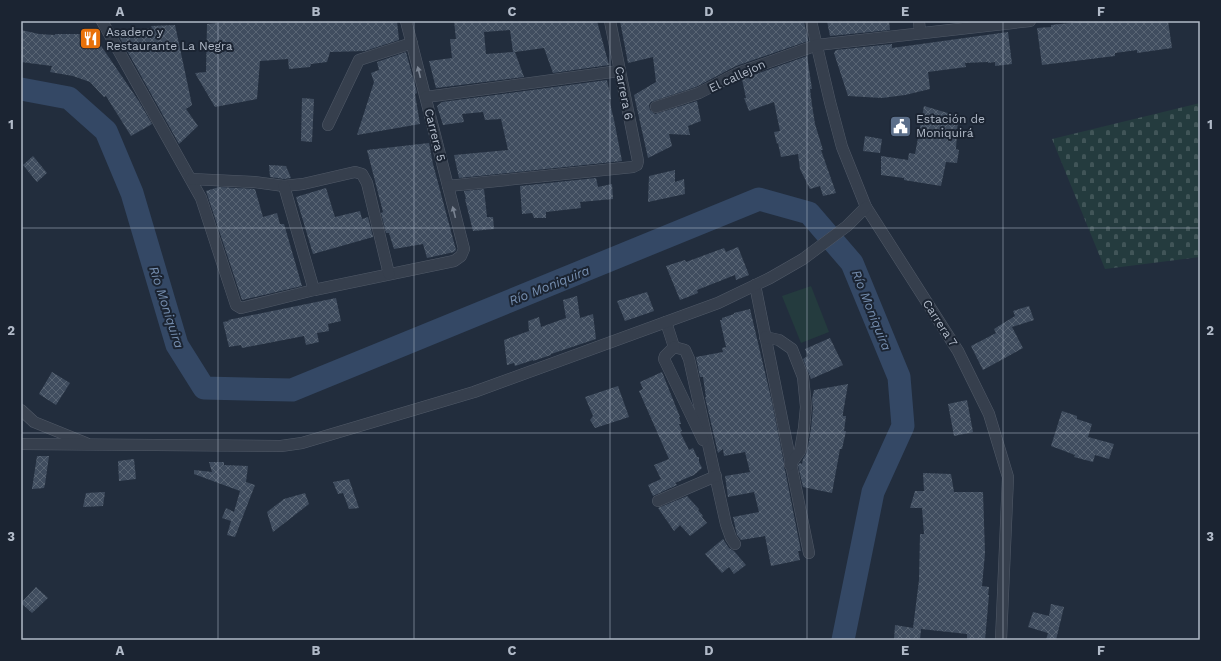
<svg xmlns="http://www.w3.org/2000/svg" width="1221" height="661" viewBox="0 0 1221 661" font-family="'Work Sans',sans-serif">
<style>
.green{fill:#243b3e}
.cemetery{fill:url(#cemetery-stones)}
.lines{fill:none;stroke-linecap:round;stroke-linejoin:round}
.river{stroke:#344865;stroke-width:23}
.building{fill:url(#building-cross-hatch);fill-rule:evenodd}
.street-casing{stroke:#515a68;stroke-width:12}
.street{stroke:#363f4d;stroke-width:11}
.oneway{fill:#7a8391}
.grid{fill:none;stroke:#b1bac8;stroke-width:1;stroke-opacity:0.55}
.labels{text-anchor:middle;stroke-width:4;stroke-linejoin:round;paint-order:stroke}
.poi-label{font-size:12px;fill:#b1bac8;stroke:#1b2432;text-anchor:start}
.street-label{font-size:12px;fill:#b1bac8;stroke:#1b2432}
.water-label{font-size:13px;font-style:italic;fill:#7790b2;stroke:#1b2432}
.neatline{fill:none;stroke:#b1bac8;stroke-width:1.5}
.grid-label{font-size:13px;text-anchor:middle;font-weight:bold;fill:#b1bac8}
</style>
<defs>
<pattern id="cemetery-stones" width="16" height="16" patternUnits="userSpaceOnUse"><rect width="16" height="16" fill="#243b3e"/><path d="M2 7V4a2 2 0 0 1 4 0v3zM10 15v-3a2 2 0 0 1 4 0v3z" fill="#415558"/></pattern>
<pattern id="building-cross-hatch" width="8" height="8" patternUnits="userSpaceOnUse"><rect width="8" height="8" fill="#404d5f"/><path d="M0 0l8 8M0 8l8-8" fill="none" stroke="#596574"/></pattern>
</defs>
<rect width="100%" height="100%" fill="#222d3d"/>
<path class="green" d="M811,286l18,46 -28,11 -19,-47z"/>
<path class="cemetery" d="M1200,103v154l-95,12 -53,-130z"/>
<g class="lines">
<path class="river" d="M21,89l48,9 37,33 26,62 45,152 27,43 88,2 467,-191 50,14 43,50 47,114 4,49 -30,66 -30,148"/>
</g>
<g class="building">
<path d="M235,21h162l2,19 -34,11 -35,1 -3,10 -16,2 -1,3 -21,2 -1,-10 -28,2 -3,38 -42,8 -20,-34 11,-1 1,-48z"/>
<path d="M454,21h143l12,44 -56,8 -9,-25 -29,4 9,25 -88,11 -7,-27 23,-3 -2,-19h6zM510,30l3,22 -27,2 -2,-22z"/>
<path d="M620,21h184l4,20 -72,25 -40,21 -45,15 -2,3 1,5 5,4 42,-13 4,20 -13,5 2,9 -21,-1 3,12 -24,12 -14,-63 22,-13 -3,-25 -25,6z"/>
<path d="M827,21h62l1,9 -60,6z"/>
<path d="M1088,21h80l4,27 -35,5v-3l-22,3v3l-73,9 -5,-37 14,-1v-2z"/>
<path d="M175,25l17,80 -6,4 12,17 -19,18 -63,-113 36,-3 -1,-2z"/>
<path d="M21,30l18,4 16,1v-1h38l45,66 -1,-2 15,26 -21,12 -25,-40 -2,1 -14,-15 -17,-6 -23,-4 2,-6 -31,-4z"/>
<path d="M1008,32l4,32 -17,2v-4l-7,1v-1l-23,1 1,4 -38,5 2,17 -25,6 -23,3 -34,-2 -14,-43 2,-3 56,-6v4z"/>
<path d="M406,52l11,41 -2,1 5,30 -63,11 17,-53 -3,-9 8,-3 -2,-8z"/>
<path d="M807,56l5,33h-2l2,16 3,19 8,26h-2l15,43 -13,3 -3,-10 -10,3 -10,-20 -2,-15 -17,3 -3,-14 -1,1 -3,-12 6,-1 -6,-29 -25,9 -5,-13h2l-4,-19z"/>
<path d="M607,80l4,19h-2l5,21 8,41 -163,17 -5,-23 54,-5 -7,-31 -16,1 -2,-8 -21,2 2,8 -21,3 -6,-19 5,-4z"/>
<path d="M302,98l12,1 -2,43 -11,-1z"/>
<path d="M924,106l34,10 -2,33 3,1 -2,13 -11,-1 -5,24 -37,-6v-2l-23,-3v-19l27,4 1,-7 6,1z"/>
<path d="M865,136l17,3 -2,14 -17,-2z"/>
<path d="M429,143l4,21 23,86 -2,2 -27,6 -4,-14 -29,5 -5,-16h-3l-5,-20 2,-1 -16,-62z"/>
<path d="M33,156l14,17 -10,9 -14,-17z"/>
<path d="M269,165l17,1 5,12 -7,1 -14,-2z"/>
<path d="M675,170v12l9,-3 1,15 -37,8 1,-26z"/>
<path d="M596,178l2,9 14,-3 1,15 -33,3 1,6 -35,4v6h-12l-2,-5 -10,1 -2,-28z"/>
<path d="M219,187l36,2 8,28 14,-4 3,11h4l18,62 -60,14 -36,-109z"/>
<path d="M326,188l9,29 25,-6 2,8 6,-2 5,20 -60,17 -17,-57z"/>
<path d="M484,189l3,28h6l1,12 -21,2 -8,-32h1l-2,-8z"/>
<path d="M738,247l11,28 -13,5 -1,-5 -38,15 1,3 -18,7 -14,-34 19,-6 1,2 38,-14 2,4z"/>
<path d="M647,292l7,19 -29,10 -8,-20z"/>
<path d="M577,296l3,22 13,-4 3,25 -45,15v1l-18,6v-1l-18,6 -1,-3 -7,2 -3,-25 25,-9 -1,-10 11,-4 2,10 25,-9 -3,-18z"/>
<path d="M336,298l5,23 -13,3 1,7 -12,2 2,9 -13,3 -2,-9 -62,12 -1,-3 -12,2 -6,-25 6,-1 -1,-1z"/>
<path d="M1029,306l5,14 -22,7 11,21 -40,22 -12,-24 27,-14 -2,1 -2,-4 21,-13 -2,-5z"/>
<path d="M750,309l22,93 12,61v5l1,2 16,81h-3l2,9 -29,6 -6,-30 -24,4 -4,-5 -4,-18 26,-5 -5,-20 -26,5 -3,-21 25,-4 -5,-20 -21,4 -1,-7 -5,4 -13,-56h1l-3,-20h-3l-4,-20 27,-5 -1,-4 4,-1 -6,-27h2v-2l12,-4v-1z"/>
<path d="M830,338l13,27 -32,14 -8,-20 5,-3 -3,-7z"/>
<path d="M52,372l18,11 -14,22 -17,-11z"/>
<path d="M662,372l18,45h-1l2,7h-2l3,7 -2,1 9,18 4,-2 4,9h2v5l3,6 -8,7 -19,8 2,2 -24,11 -5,-11 13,-6 -7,-14 15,-6 -30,-68 4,-2 -3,-7z"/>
<path d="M848,384l-5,29v3h3l-2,15h2l-4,18h-2l-8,44 -29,-6 -5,-22 2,-2 2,1 1,-5 4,-7 4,-23 2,-21 -1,-9 2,-9z"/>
<path d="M618,386l11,31 -34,11 -5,-8 3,-4 -8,-19z"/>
<path d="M967,400l6,32 -19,4 -6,-32z"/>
<path d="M1062,411l15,5v3l15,5 -4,13 26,7 -5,15 -14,-4 -2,7 -19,-5 1,-2 -24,-9z"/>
<path d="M37,456h12l-4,28 -1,4 -12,1z"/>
<path d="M134,459l2,20 -17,2 -1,-20z"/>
<path d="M209,462h15v3l24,1 -2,16 9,3 -20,52 -8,-2 4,-14 -9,-3 4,-10 8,4 6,-21 -46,-17v-4l18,2z"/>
<path d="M923,473l28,1 3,18h29l2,61 -3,33 7,1 -1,8h1l-4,45h-18v-6l-46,-5 -1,11h-26l1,-15 18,3 6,-48 1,-46h4l-2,-26h-12l5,-17h9z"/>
<path d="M349,479l10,29 -10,1 -6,-16 -5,1 -5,-12z"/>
<path d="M105,492l-2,14 -20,1 3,-14z"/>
<path d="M305,493l4,11 -36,28 -6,-20 17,-13z"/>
<path d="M687,496l12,13 -1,1 5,6 -1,1 5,6 -17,13 -10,-11 -6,6 -16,-23z"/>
<path d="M723,539l6,9 5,3 12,14 -12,9 -5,-7 -7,6 -17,-19z"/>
<path d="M36,587l12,11 -16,15 -11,-10z"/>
<path d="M1051,604l13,3 -8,33h-10l2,-7 -20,-6 5,-15 16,4z"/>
</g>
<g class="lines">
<defs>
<g id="street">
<path d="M102,21l99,177 35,107 5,3 73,-18 140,-29 7,-5 3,-7 -58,-228"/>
<path d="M811,21l19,81 12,45 24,60 92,144 31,63 19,63 -7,163"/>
<path d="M919,21l1,12"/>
<path d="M426,97l193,-26"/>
<path d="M656,107l43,-14 39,-20 79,-28 213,-24"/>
<path d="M328,125l31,-65 53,-17"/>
<path d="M191,179l63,3 30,4 19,-2 52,-12 7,2 5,9 22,91"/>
<path d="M284,186l30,104"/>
<path d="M448,186l185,-19 4,-2 1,-4 -28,-140"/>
<path d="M755,285l54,268"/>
<path d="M666,322l8,25"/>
<path d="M765,337l14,3 13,9 11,28 3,30 -2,21 -4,23 -10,14"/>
<path d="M674,347l11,3 4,9 37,165 5,14 4,6"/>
<path d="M674,347l-9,9 -1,3 39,81"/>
<path d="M21,410l13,12 52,21"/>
<path d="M21,444l260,2 21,-3 172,-51 244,-89 52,-25 33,-19 44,-33 19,-19"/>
<path d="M658,501l58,-25"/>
</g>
</defs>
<use href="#street" class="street-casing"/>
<use href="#street" class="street"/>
</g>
<defs><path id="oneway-solid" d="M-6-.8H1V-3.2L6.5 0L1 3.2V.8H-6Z"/></defs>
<g class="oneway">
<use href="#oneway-solid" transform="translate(419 72) rotate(-104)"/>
<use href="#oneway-solid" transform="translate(454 212) rotate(-104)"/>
</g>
<path class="grid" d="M218,21v619M414,21v619M610,21v619M807,21v619M1003,21v619M21,228h1179M21,433h1179"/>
<defs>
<symbol id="restaurant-square" viewBox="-11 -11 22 22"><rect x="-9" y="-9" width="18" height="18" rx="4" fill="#e8710a" stroke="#1b2432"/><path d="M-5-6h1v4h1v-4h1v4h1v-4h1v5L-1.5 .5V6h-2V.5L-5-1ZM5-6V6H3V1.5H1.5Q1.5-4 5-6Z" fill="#fff"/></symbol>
<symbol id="civic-square" viewBox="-11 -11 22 22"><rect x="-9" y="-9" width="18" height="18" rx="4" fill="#5c6f8a" stroke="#1b2432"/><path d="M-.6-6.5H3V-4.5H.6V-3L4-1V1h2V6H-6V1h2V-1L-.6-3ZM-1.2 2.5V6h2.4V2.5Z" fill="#fff"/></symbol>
</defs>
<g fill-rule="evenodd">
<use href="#restaurant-square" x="78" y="26" width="25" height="25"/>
<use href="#civic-square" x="888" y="114" width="25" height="25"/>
</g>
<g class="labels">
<g class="poi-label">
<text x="106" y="36">Asadero y<tspan x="106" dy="14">Restaurante La Negra</tspan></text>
<text x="916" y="123">Estación de<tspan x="916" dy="14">Moniquirá</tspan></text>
</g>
<g class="street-label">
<text transform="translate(737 76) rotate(-25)" y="4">El callejon</text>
<text transform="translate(624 93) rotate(79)" y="4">Carrera 6</text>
<text transform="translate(435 135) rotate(76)" y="4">Carrera 5</text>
<text transform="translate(940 323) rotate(57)" y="4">Carrera 7</text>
</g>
<g class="water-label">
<text transform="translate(549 285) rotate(-22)" y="5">Río Moniquira</text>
<text transform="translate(167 307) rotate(72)" y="5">Río Moniquira</text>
<text transform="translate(872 310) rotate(68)" y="5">Río Moniquira</text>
</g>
</g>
<rect width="1221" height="661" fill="none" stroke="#1b2432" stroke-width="44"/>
<rect x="22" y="22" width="1177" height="617" class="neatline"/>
<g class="grid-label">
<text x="120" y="16">A</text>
<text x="316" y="16">B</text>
<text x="512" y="16">C</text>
<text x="709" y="16">D</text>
<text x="905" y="16">E</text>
<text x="1101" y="16">F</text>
<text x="11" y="129">1</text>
<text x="1210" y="129">1</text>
<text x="11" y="335">2</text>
<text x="1210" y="335">2</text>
<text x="11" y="541">3</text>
<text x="1210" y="541">3</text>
<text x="120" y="655">A</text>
<text x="316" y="655">B</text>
<text x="512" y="655">C</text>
<text x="709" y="655">D</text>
<text x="905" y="655">E</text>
<text x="1101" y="655">F</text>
</g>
</svg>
